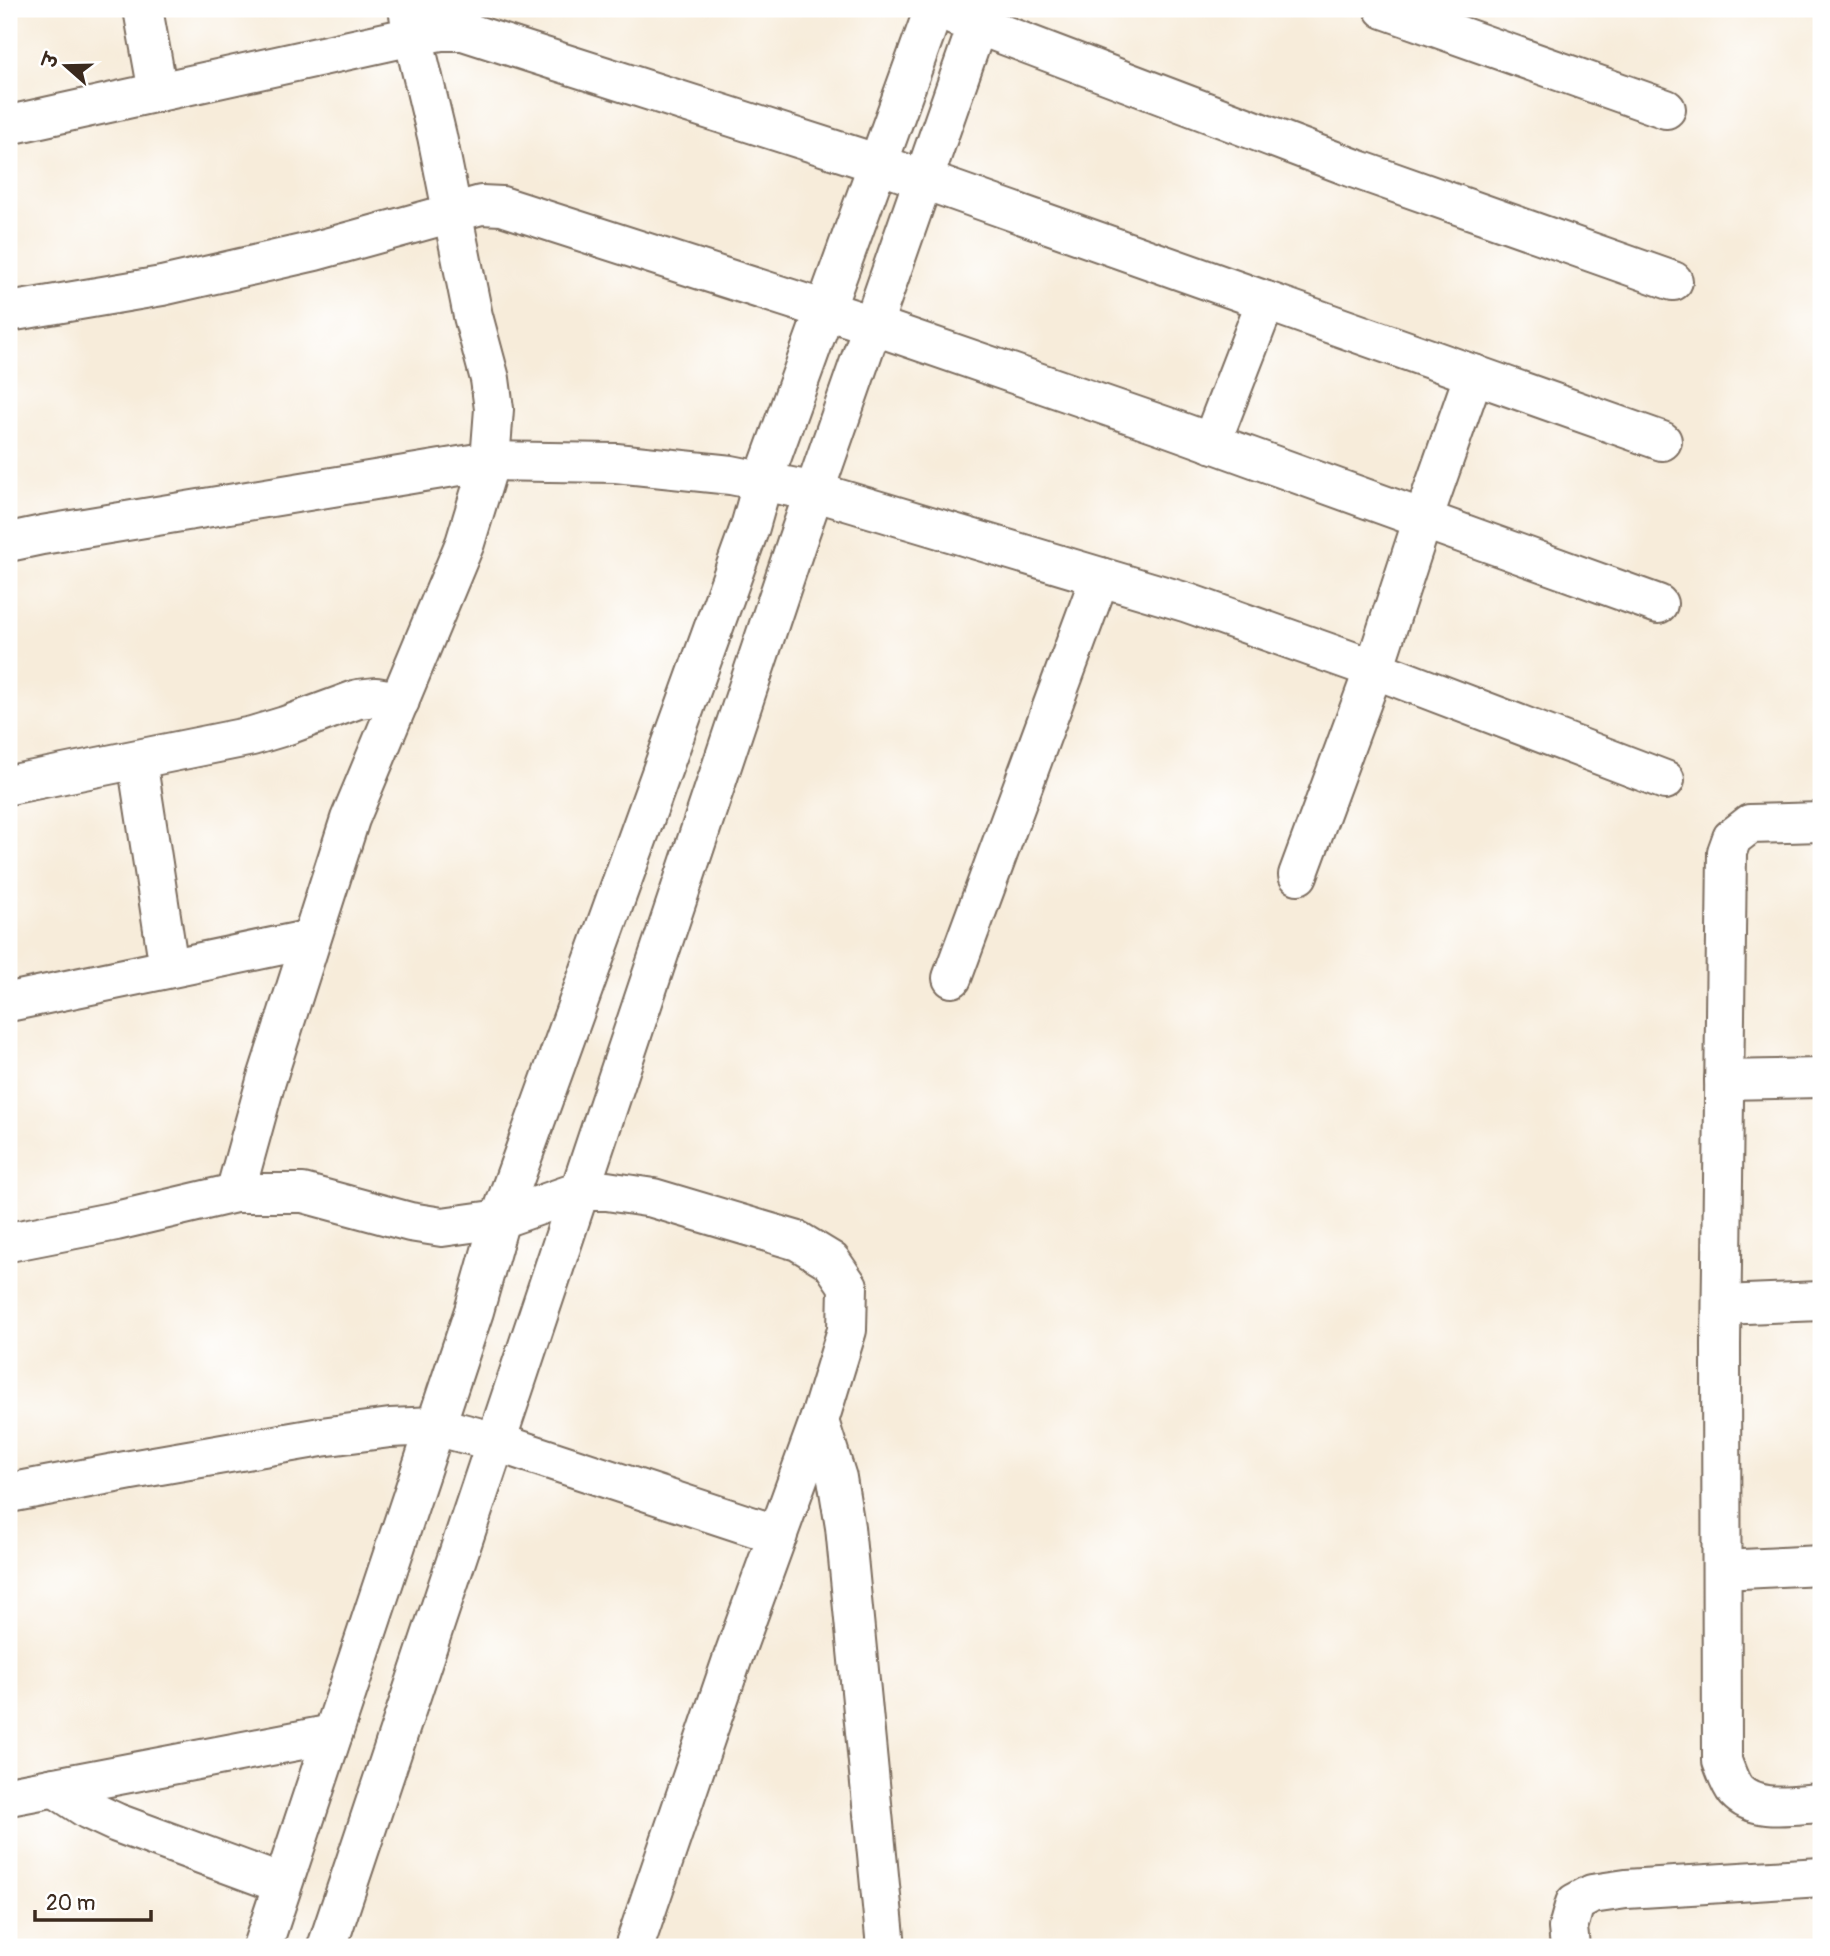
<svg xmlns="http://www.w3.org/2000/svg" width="1830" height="1956" viewBox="0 0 1830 1956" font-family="Pangolin,'Playpen Sans Deva',sans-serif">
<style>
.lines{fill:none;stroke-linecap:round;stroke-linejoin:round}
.minor-casing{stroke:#7d6e60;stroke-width:42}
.minor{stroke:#fff;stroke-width:38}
</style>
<rect width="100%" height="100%" fill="#fff"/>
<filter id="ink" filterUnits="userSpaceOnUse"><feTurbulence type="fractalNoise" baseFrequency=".0143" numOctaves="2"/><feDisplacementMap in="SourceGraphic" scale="14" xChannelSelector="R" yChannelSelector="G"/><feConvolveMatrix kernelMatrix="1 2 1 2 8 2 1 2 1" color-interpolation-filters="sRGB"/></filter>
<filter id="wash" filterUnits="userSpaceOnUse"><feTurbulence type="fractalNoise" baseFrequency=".00686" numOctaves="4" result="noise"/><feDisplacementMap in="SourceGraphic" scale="28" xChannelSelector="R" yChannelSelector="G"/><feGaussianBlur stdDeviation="1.57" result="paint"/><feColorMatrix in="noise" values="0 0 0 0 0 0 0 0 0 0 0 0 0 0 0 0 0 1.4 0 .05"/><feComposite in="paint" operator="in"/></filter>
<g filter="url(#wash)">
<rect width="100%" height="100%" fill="#f7ecda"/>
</g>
<g filter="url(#ink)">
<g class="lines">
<defs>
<g id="minor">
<path d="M143,9l15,83"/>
<path d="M1384,9l282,100"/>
<path d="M954,16l402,153 317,112"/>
<path d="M9,125l404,-89 28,-5h22l416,133 783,277"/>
<path d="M9,312l153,-26 153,-35 166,-46 21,1 370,119 293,101 493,178"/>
<path d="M1211,443l55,-142"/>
<path d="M9,542l33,-7 448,-74 126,2 115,12 85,17 372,111 186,66 291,111"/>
<path d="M137,760l32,208"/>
<path d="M9,785l243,-49 33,-10 73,-27 18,-2 24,4"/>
<path d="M1821,822l-71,2 -18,14 -5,14 -6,493 1,416c4,10 8,23 14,30 20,22 59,13 85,12"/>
<path d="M1298,875l76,-206 49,-150 51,-145"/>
<path d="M952,978l148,-401"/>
<path d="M9,1002l302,-63"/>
<path d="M1724,1080l97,-2"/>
<path d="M235,1193l31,-112 84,-262 115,-276 25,-82 4,-52 -4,-30 -17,-63 -36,-180 -24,-100 -5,-27"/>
<path d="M9,1242l107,-21 119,-28h68l107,29 32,5 58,-8 80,-28h27l46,7 145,43 33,20 17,25 -1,44 -28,91 -87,239 -98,287"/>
<path d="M1722,1305l99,-4"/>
<path d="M819,1421l18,57 8,49 41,420"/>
<path d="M9,1493l122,-23 190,-33 69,-9 45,-2 61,16 282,93"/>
<path d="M1722,1570l99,-5"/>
<path d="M54,1787l35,23 28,13 165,61"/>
<path d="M9,1796l324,-62"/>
<path d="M262,1947l212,-636 26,-92 250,-692 13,-46 171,-472"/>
<path d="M327,1947l470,-1406 186,-532"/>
<path d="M1570,1947l-2,-19 7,-25 17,-9 34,-5 195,-12"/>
</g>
</defs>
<use href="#minor" class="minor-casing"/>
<use href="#minor" class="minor"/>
</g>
</g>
<rect width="1830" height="1956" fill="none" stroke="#fff" stroke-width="35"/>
<g transform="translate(66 66) rotate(290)" stroke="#ffffff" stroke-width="5" paint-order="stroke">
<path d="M0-5L12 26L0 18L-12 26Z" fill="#3b2a1e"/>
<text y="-10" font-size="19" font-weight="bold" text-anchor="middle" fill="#3b2a1e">उ</text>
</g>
<path d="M35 1910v10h116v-10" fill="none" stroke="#3b2a1e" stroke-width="3.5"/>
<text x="46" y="1910" font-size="21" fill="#3b2a1e" stroke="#ffffff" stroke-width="5" paint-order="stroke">20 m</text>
</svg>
